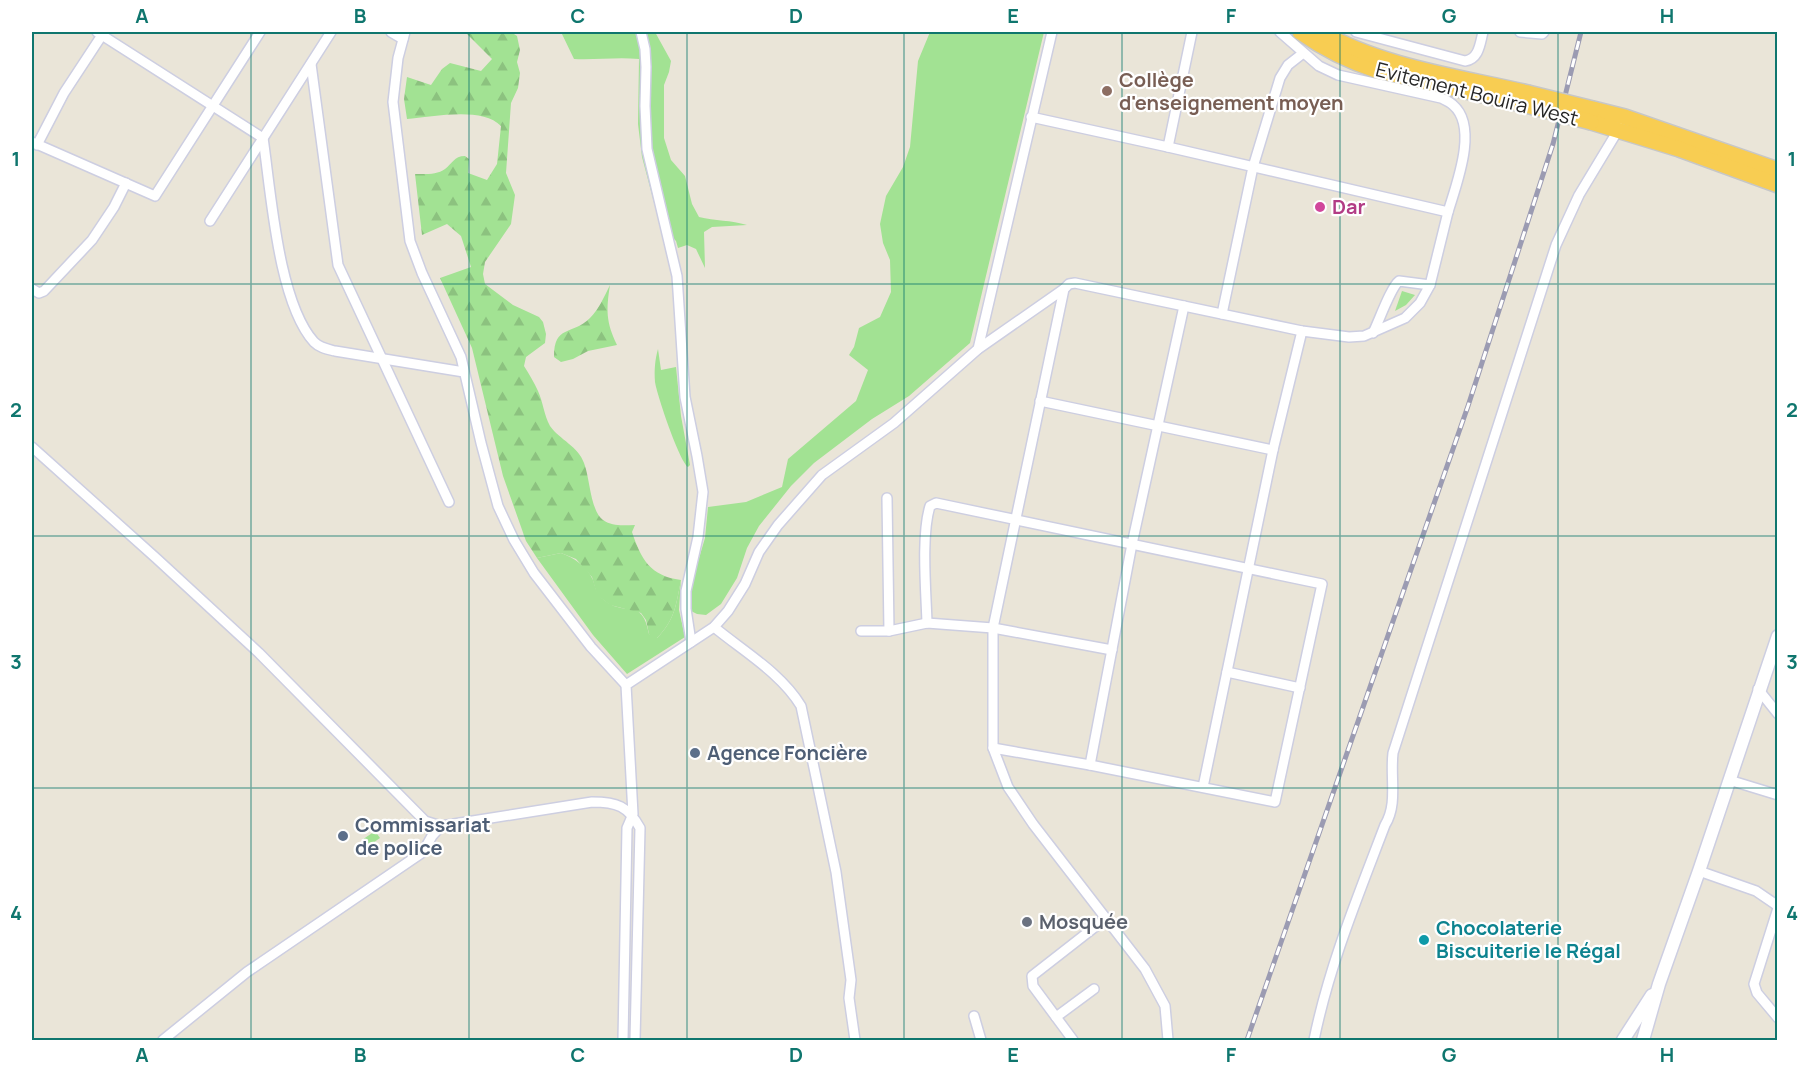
<svg xmlns="http://www.w3.org/2000/svg" width="1809" height="1072" viewBox="0 0 1809 1072" font-family="Manrope,sans-serif">
<style>
.green{fill:#a2e293}
.forest{fill:url(#forest-firs)}
.lines{fill:none;stroke-linecap:round;stroke-linejoin:round}
.minor-casing{stroke:#cdcee1;stroke-width:12}
.secondary-casing{stroke:#cdcee1;stroke-width:15}
.trunk-casing{stroke:#c7c7c7;stroke-width:18}
.minor{stroke:#fff;stroke-width:9}
.secondary{stroke:#fff;stroke-width:12}
.trunk{stroke:#f8cd52;stroke-width:15}
.rail-casing{stroke:#9b9bb2;stroke-width:5}
.rail{stroke:#fff;stroke-width:3;stroke-dasharray:9;stroke-linecap:butt}
.trunk-bridge-casing{stroke:#c7c7c7;stroke-width:18;stroke-linecap:butt}
.trunk-bridge{stroke:#f8cd52;stroke-width:15}
.grid{fill:none;stroke:#0f766e;stroke-width:1.5;stroke-opacity:0.55}
.education-dot{fill:#8d6e63;stroke:#fff;stroke-width:2}
.hotel-dot{fill:#d1479c;stroke:#fff;stroke-width:2}
.service-dot{fill:#5c6f8a;stroke:#fff;stroke-width:2}
.worship-dot{fill:#6b7280;stroke:#fff;stroke-width:2}
.culture-dot{fill:#0f9aa8;stroke:#fff;stroke-width:2}
.labels{text-anchor:middle;stroke-width:4.5;stroke-linejoin:round;paint-order:stroke}
.education-label{font-size:20px;font-weight:bold;fill:#785e54;stroke:#fff;text-anchor:start}
.street-label{font-size:20px;fill:#272727;stroke:#fff}
.hotel-label{font-size:20px;font-weight:bold;fill:#b23c85;stroke:#fff;text-anchor:start}
.service-label{font-size:20px;font-weight:bold;fill:#4e5e75;stroke:#fff;text-anchor:start}
.worship-label{font-size:20px;font-weight:bold;fill:#5b616d;stroke:#fff;text-anchor:start}
.culture-label{font-size:20px;font-weight:bold;fill:#0d838f;stroke:#fff;text-anchor:start}
.neatline{fill:none;stroke:#0f766e;stroke-width:2}
.grid-label{font-size:20px;text-anchor:middle;font-weight:bold;fill:#0f766e}
</style>
<defs>
<pattern id="forest-firs" width="22" height="20" patternUnits="userSpaceOnUse" patternTransform="scale(1.5)"><rect width="22" height="20" fill="#a2e293"/><path d="M5 1l3.5 6h-7zM16 11l3.5 6h-7z" fill="#8cc27f"/></pattern>
</defs>
<rect width="100%" height="100%" fill="#eae5d8"/>
<g class="green">
<path d="M561,32h94l16,29 -2,11 -5,13v53l7,22 14,16 7,28 7,13c16,4 32,3 48,8l-35,2 -8,5 1,36 -9,-19 -9,-4 -9,3 -2,-7 -16,-16 -18,-68 -4,-33 1,-65c-22,-2 -43,1 -65,0z"/>
<path d="M930,32h114l-74,311 -61,53 -37,23 -58,44 -23,23 -32,40 -12,22 -10,30 -16,26 -15,11 -9,-1 -8,-4v-18l16,-54 3,-31 38,-5 36,-15 6,-28 68,-58 12,-31 -19,-15 5,-8 5,-19 21,-11 11,-25 -1,-32 -7,-17 -3,-19 6,-28 17,-29 7,-20 8,-86z"/>
<path d="M1402,291l13,4 -9,10 -11,6z"/>
<path d="M658,349l3,21 15,-3 5,49 9,49 -2,2c-9,-7 -31,-72 -33,-85 -1,-12 0,-22 3,-33z"/>
<path d="M561,553c13,5 26,13 32,27 3,9 3,14 11,20 22,18 38,-4 45,34l8,4c18,-18 19,-33 24,-58l-2,30 6,27 -58,37 -34,-39 -56,-77z"/>
<path d="M375,831l5,7 -13,9 -5,-7z"/>
</g>
<g class="forest">
<path d="M465,32h46l6,4 3,14 -3,12 3,11 -2,15 -7,15 -5,70 9,22 -4,29 -26,38 -2,12 2,10 28,21 26,12 4,5 3,12 -1,9 -19,14 -2,9c5,8 10,16 14,25 5,11 6,24 12,35 10,14 28,20 34,37 6,15 6,47 19,57 10,7 21,5 32,5l-3,7c9,27 18,44 49,48 -5,25 -6,40 -24,58h-5l-3,-4 -3,-14 -5,-7 -31,-8 -13,-10 -5,-18 -16,-18 -15,-6 -24,5 -11,-17 -23,-65 -31,-128 -32,-70 31,-11 -10,-31 -14,-12 -25,11 -7,-61c10,0 22,1 30,-5 7,-5 9,-13 20,-13l4,3 -1,14 19,7 10,-16 4,-38c-19,-20 -69,-9 -94,-7l-3,-20 3,-22 24,8 11,-16 8,-6 31,8 11,-12z"/>
<path d="M610,285c-4,25 -4,37 7,60l-29,6 -15,8 -12,3 -7,-5c0,-33 18,-21 36,-39 9,-9 14,-21 20,-33z"/>
</g>
<g class="lines">
<defs>
<g id="minor">
<path d="M97,32l166,106c8,54 15,164 51,204 6,6 13,7 21,9l129,21"/>
<path d="M391,32l12,7"/>
<path d="M405,32l-7,26 -5,44 17,139 12,32 39,84 20,86 17,63 16,34 20,33 57,74 35,38"/>
<path d="M641,32l4,17 1,18 -1,39 2,43 30,127 8,121 12,59 6,36 -5,45 -12,54v18l5,33"/>
<path d="M1280,32l39,34 19,9 103,23c4,2 9,4 12,7 26,22 3,80 -5,107"/>
<path d="M1356,32l109,29c14,-2 15,-17 18,-29"/>
<path d="M1520,32l22,2 2,-2"/>
<path d="M311,64l27,201 111,237"/>
<path d="M1031,117l137,30 24,-115"/>
<path d="M32,142l123,54 105,-164"/>
<path d="M37,145l27,-52 40,-61"/>
<path d="M210,221l121,-189"/>
<path d="M32,289l7,4 5,-2 48,-51 22,-33 12,-24"/>
<path d="M1222,314l31,-147 27,-89 8,-13 14,-11"/>
<path d="M1373,333c6,-12 18,-46 26,-52l31,4"/>
<path d="M978,349l74,-317"/>
<path d="M1040,401l233,49"/>
<path d="M32,447l124,111 103,95 166,168 16,5 151,-24c25,0 36,4 48,26l-5,212"/>
<path d="M887,498l2,133"/>
<path d="M927,623c-1,-32 -6,-88 3,-117l6,-3 386,81 -47,218 -185,-37 -97,-17"/>
<path d="M714,627c29,24 67,46 87,79l35,166 15,108 -2,18 6,42"/>
<path d="M861,631h28l38,-8 66,5 119,22"/>
<path d="M1227,672l73,16"/>
<path d="M1758,689l20,25"/>
<path d="M1090,765l42,-221 52,-238"/>
<path d="M1729,780l49,15"/>
<path d="M1203,787l70,-337 29,-119"/>
<path d="M1699,871l57,20 22,15"/>
<path d="M1778,908l-24,76 3,9 21,25"/>
<path d="M974,1016l7,24"/>
<path d="M1056,1017l38,-28"/>
<path d="M163,1040l84,-68 176,-120 9,-16 9,-10"/>
<path d="M623,1040l4,-212 6,-14 -7,-129 88,-58 14,-16 17,-27 14,-32 19,-27 44,-50 72,-52 84,-74 86,-60"/>
<path d="M1073,1040l-40,-54 -1,-10 73,-57"/>
<path d="M1168,1040l-3,-34 -20,-37 -112,-145 -25,-37 -15,-39v-120l71,-339 5,-5 6,-1 227,48 47,6 15,-1 41,-18 15,-15 10,-18 18,-73 -280,-65"/>
<path d="M1314,1040c15,-74 44,-144 71,-215 13,-21 5,-47 8,-72l163,-508 23,-50 41,-68"/>
</g>
<g id="secondary">
<path d="M1623,1040l29,-45"/>
<path d="M1643,1040l16,-56 40,-113 79,-235"/>
</g>
<g id="trunk">
<path d="M1300,32c24,17 48,29 76,38l150,35"/>
<path d="M1321,32c61,35 139,45 207,61"/>
<path d="M1593,109l32,8 153,53"/>
<path d="M1591,122l88,27 99,36"/>
</g>
</defs>
<use href="#minor" class="minor-casing"/>
<use href="#secondary" class="secondary-casing"/>
<use href="#trunk" class="trunk-casing"/>
<use href="#minor" class="minor"/>
<use href="#secondary" class="secondary"/>
<use href="#trunk" class="trunk"/>
<defs>
<path id="rail" d="M1247,1040l221,-634 85,-262 28,-112"/>
</defs>
<use href="#rail" class="rail-casing"/>
<use href="#rail" class="rail"/>
<defs>
<g id="trunk-bridge">
<path d="M1528,93l65,16"/>
<path d="M1526,105l65,17"/>
</g>
</defs>
<use href="#trunk-bridge" class="trunk-bridge-casing"/>
<use href="#trunk-bridge" class="trunk-bridge"/>
</g>
<path class="grid" d="M251,32v1008M469,32v1008M687,32v1008M904,32v1008M1122,32v1008M1340,32v1008M1558,32v1008M32,284h1746M32,536h1746M32,788h1746"/>
<circle class="education-dot" cx="1107" cy="91" r="6"/>
<circle class="hotel-dot" cx="1320" cy="207" r="6"/>
<g class="service-dot">
<circle cx="695" cy="753" r="6"/>
<circle cx="343" cy="836" r="6"/>
</g>
<circle class="worship-dot" cx="1027" cy="922" r="6"/>
<circle class="culture-dot" cx="1424" cy="940" r="6"/>
<g class="labels">
<g class="education-label">
<text x="1119" y="87">Collège<tspan x="1119" dy="23">d'enseignement moyen</tspan></text>
</g>
<g class="street-label">
<text transform="translate(1477 94) rotate(14)" y="7">Evitement Bouira West</text>
</g>
<g class="hotel-label">
<text x="1332" y="214">Dar</text>
</g>
<g class="service-label">
<text x="707" y="760">Agence Foncière</text>
<text x="355" y="832">Commissariat<tspan x="355" dy="23">de police</tspan></text>
</g>
<g class="worship-label">
<text x="1039" y="929">Mosquée</text>
</g>
<g class="culture-label">
<text x="1436" y="935">Chocolaterie<tspan x="1436" dy="23">Biscuiterie le Régal</tspan></text>
</g>
</g>
<rect width="1809" height="1072" fill="none" stroke="#ffffff" stroke-width="66"/>
<rect x="33" y="33" width="1743" height="1006" class="neatline"/>
<g class="grid-label">
<text x="142" y="23">A</text>
<text x="360" y="23">B</text>
<text x="578" y="23">C</text>
<text x="796" y="23">D</text>
<text x="1013" y="23">E</text>
<text x="1231" y="23">F</text>
<text x="1449" y="23">G</text>
<text x="1667" y="23">H</text>
<text x="16" y="166">1</text>
<text x="1792" y="166">1</text>
<text x="16" y="417">2</text>
<text x="1792" y="417">2</text>
<text x="16" y="669">3</text>
<text x="1792" y="669">3</text>
<text x="16" y="920">4</text>
<text x="1792" y="920">4</text>
<text x="142" y="1062">A</text>
<text x="360" y="1062">B</text>
<text x="578" y="1062">C</text>
<text x="796" y="1062">D</text>
<text x="1013" y="1062">E</text>
<text x="1231" y="1062">F</text>
<text x="1449" y="1062">G</text>
<text x="1667" y="1062">H</text>
</g>
</svg>
